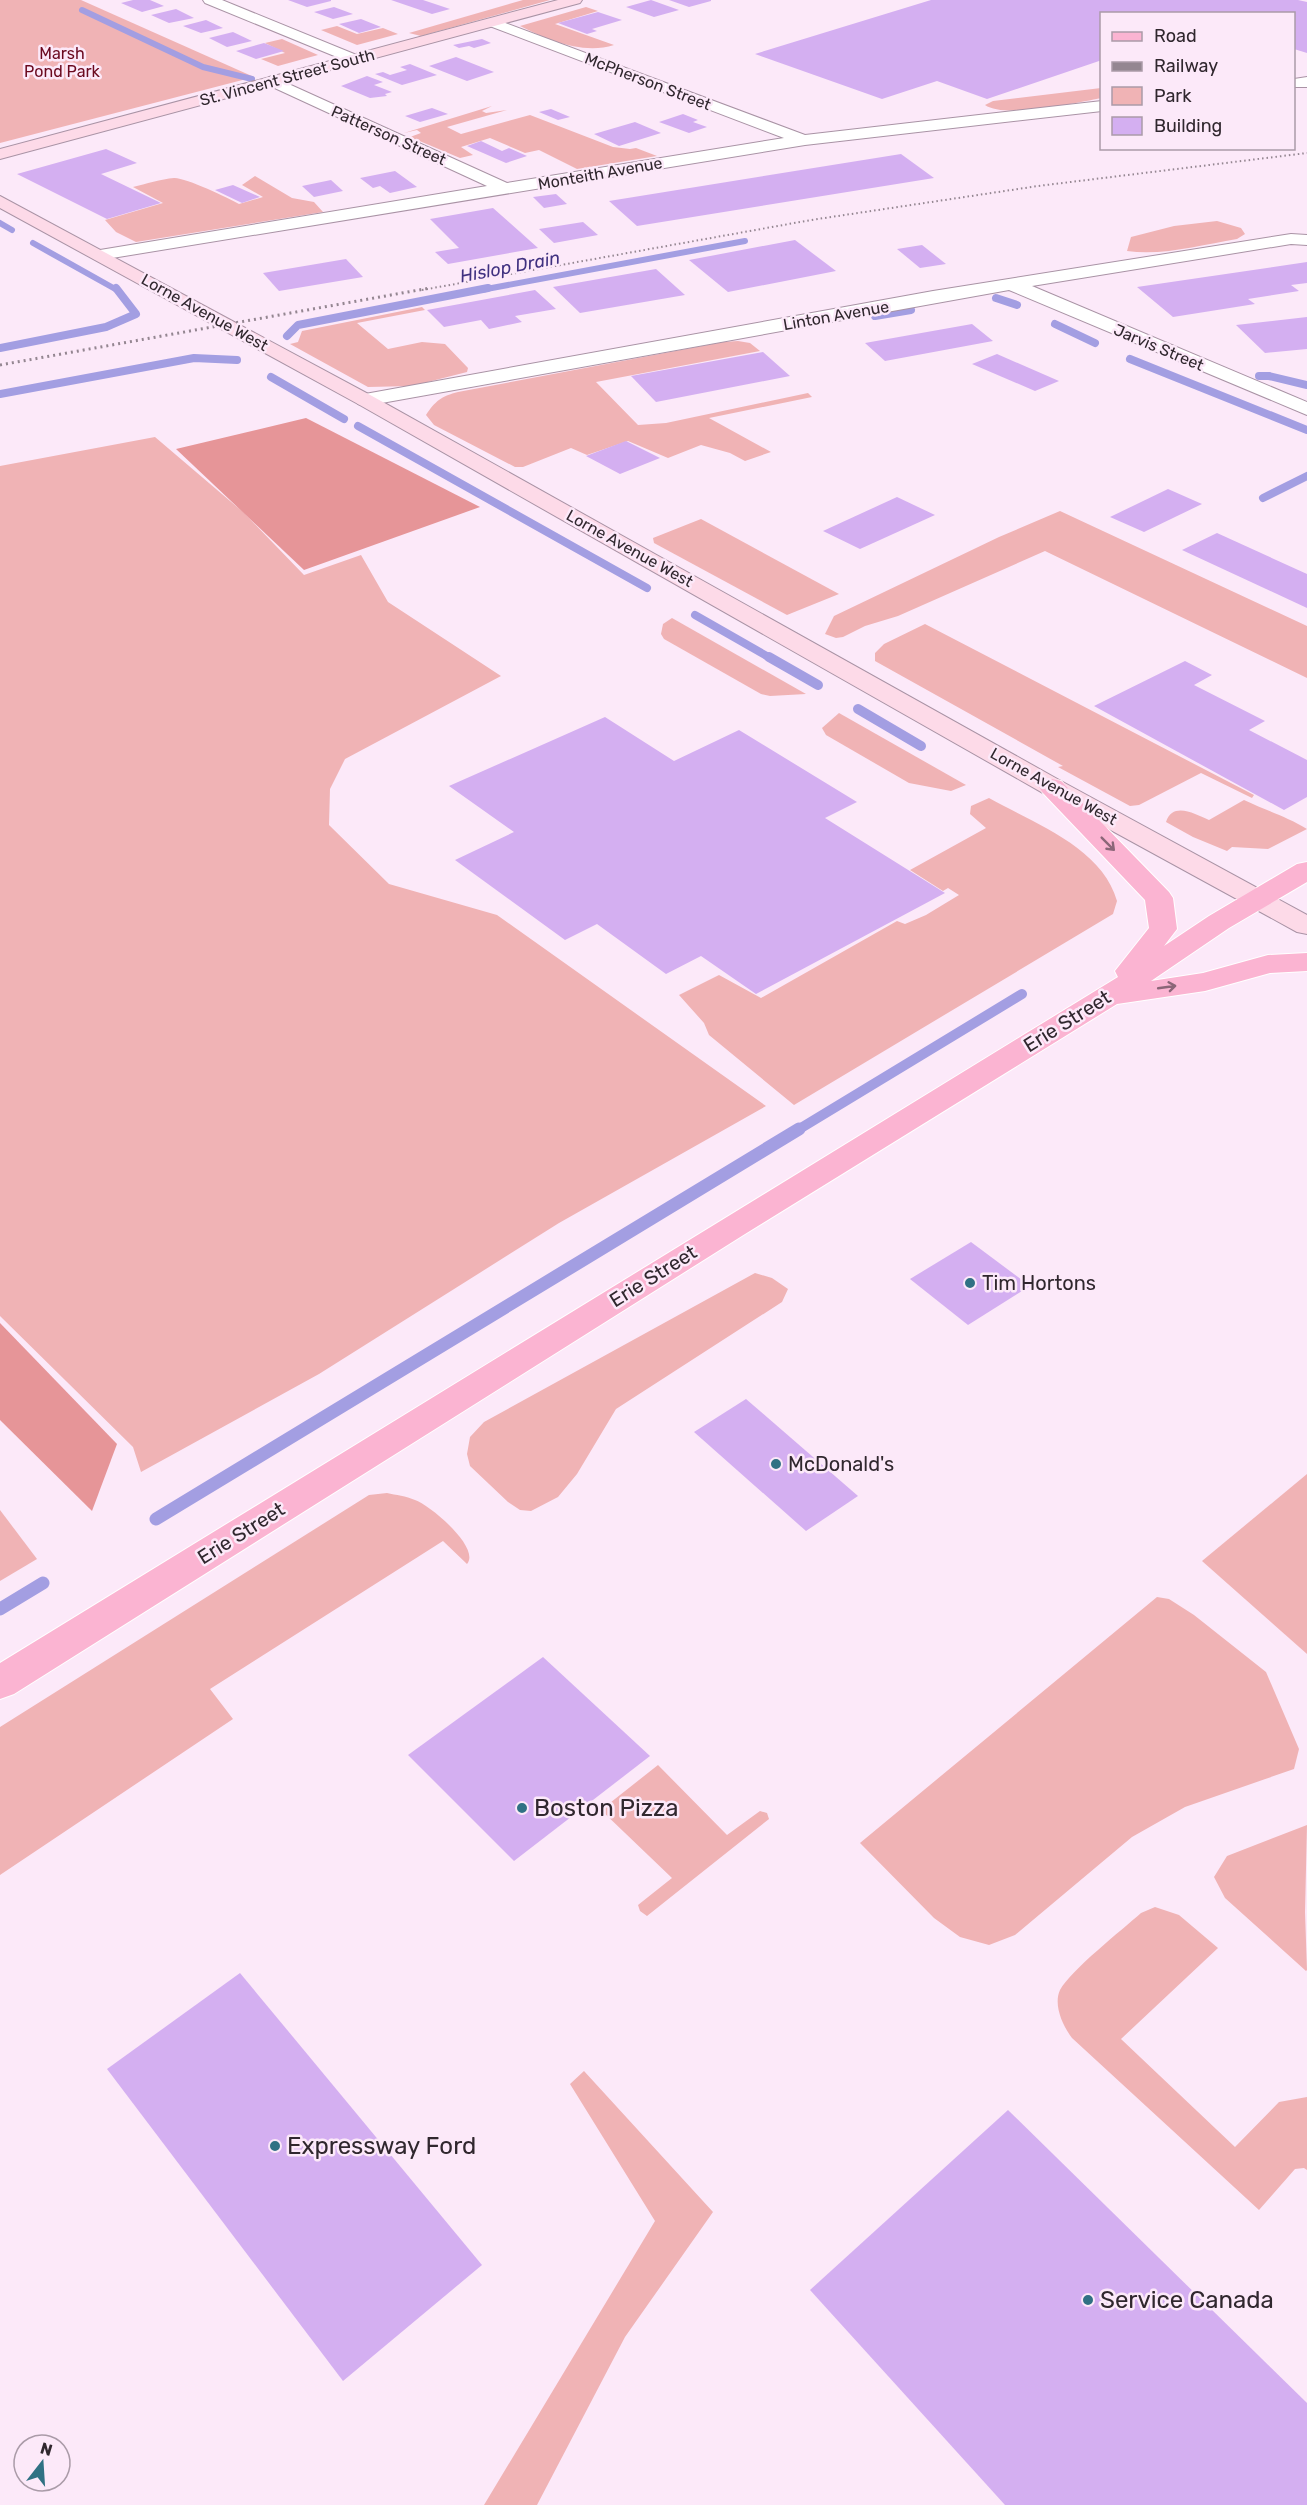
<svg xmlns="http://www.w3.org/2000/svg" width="1307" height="2505" viewBox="0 0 1307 2505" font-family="Rubik,sans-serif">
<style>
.green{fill:#f0b3b5}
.forest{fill:#e69598}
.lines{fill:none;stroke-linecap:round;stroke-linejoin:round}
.stream-far3{stroke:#a39ee2;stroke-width:6}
.stream-far2{stroke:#a39ee2;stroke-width:8}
.stream-far1{stroke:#a39ee2;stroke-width:10}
.stream{stroke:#a39ee2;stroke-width:13}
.building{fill:#d4aff1}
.street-casing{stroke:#a993a5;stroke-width:2}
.secondary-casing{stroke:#a993a5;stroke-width:2}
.primary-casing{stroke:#fff;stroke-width:2}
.street{fill:#fff;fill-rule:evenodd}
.secondary{fill:#fddae8;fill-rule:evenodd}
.primary{fill:#fbb4d2;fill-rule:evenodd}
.rail-far1{stroke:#948691;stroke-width:2;stroke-dasharray:1.5 3;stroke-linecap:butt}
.rail{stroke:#948691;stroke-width:3;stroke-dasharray:2 4;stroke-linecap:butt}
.oneway{stroke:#8b6678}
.poi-dot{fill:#307184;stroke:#fce9f9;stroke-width:2}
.labels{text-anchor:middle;stroke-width:5;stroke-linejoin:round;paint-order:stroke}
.far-park-label{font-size:16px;fill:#6b091f;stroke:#fce9f9}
.far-street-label{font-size:16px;fill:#30272e;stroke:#fce9f9}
.far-water-label{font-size:18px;font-style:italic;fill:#403180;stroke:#fce9f9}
.street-label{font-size:20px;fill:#30272e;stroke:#fce9f9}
.poi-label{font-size:20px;fill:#30272e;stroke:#fce9f9;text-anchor:start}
.near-poi-label{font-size:24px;fill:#30272e;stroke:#fce9f9;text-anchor:start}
</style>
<rect width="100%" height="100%" fill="#fce9f9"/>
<g class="green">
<path d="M0,0h81l173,77 -254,66z"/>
<path d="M523,0h27l-129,36 -12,-3z"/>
<path d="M586,7l12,4 -43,13 59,21c-31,10 -66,-5 -94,-19z"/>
<path d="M337,26l20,8 26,-6 15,6 -41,11 -36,-15z"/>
<path d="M282,39l36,16 -40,11 -17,-7 24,-6 -20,-10z"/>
<path d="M1101,88v10c-25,5 -96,21 -116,7l8,-4z"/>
<path d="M492,106l-10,5 4,2 21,-3 -60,17 14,7 69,-19 83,32 17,2 6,-1 21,8 -80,13 -38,-19 -14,3 -35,-15 -29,9 12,8 -13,3 -50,-21 11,-4 -4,-3 -13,3z"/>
<path d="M255,176l37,22 22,4 9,10 -187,30 -20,-10 -11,-12 58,-17 -30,-16c13,-3 28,-8 41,-9 10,-1 55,20 65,26l24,-7 -21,-12z"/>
<path d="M1217,221l24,7 4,6 -8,5c-36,6 -74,17 -110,12l4,-14 43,-11z"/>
<path d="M422,307l3,3 -68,13 31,26 34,-7 23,2 23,24 -1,4 -55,14 -44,1 -78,-43 8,-2 4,-11z"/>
<path d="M738,341l12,2 10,8 -164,31 42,43 28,-2 142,-30 4,4 -103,21 62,34 -26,9 -15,-8 -29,-8 -33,13 -40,-17 -41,14 -16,-7 -48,19h-8l-81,-42 -8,-10c9,-14 16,-19 32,-23l265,-50z"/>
<path d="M155,437l88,75 61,63 57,-20 27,47 113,74 -156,83 -15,30 -1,36 60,59 108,31 269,191 -207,117 -240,151 -178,98 -8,-25 -133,-131v-850z"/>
<path d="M1060,511l247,115v52l-262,-127 -147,65 -33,10 -22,11 -7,1 -11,-4 9,-18 165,-79z"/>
<path d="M701,519l138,75 -52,21 -133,-72 -1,-5z"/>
<path d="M672,618l134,76 -36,2 -9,-2 -97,-55 -3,-5 2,-10z"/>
<path d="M925,624l329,171 -2,3 -51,-25 -62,32 -9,1 -72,-39 5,-1 -188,-105v-8l9,-9z"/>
<path d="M839,713l127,72 -15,6 -42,-8 -83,-48 -4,-7z"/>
<path d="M989,798c44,25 113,49 128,103l-4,13 -319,191 -85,-70 -5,-12 -25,-28 40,-20 42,23 136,-77 8,3 21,-9 33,-20 -11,-7 -5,3 -33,-21 76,-42 -16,-14 1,-8z"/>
<path d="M1244,800c23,11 42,16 63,29l-39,20 -36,-2 -5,4 -34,-14 -27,-15c7,-21 29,-8 43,-2z"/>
<path d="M755,1273l17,5 16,11 -6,13 -166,107 -39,65 -19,23 -27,14 -11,-1 -12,-8 -38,-36 -3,-12 3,-17 14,-15z"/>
<path d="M1307,1474v180l-105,-93z"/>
<path d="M387,1493c9,2 19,3 28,7 15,5 66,48 52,64l-24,-23 -233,148 23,30 -233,156v-148l369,-232z"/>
<path d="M0,1510l37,49 -37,22z"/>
<path d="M1157,1597l12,2 25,16 72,57 33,77 -5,20 -109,38 -53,30 -117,98 -26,10 -29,-8 -26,-19 -74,-75z"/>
<path d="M658,1765l69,70 33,-24 7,2 2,6 -122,97 -7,-5 -2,-6 34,-27 -71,-68z"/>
<path d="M1307,1825l-2,87 2,58 -1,1 -81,-73 -11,-21 13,-21z"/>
<path d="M1155,1907l24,8 39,33 -97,91 114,108 44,-45 28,-5v73l-3,-2 -9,1 -36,41 -187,-172c-9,-12 -19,-33 -12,-48 11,-20 62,-60 81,-77z"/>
<path d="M584,2071l129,141 -88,125 -88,168h-53l171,-284 -85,-137z"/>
</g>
<g class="forest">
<path d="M306,418l174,89 -176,63 -128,-121z"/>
<path d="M0,1323l117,121 -25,67 -92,-91z"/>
</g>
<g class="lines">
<g class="stream-far3">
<path d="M82,10l121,57 49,12"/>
<path d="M0,223l12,7"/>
<path d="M33,243l84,47"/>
<path d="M481,290l264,-49"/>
</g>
<g class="stream-far2">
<path d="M996,298l21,7"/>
<path d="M875,316l36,-6"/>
<path d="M1055,324l40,19"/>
<path d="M287,336l11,-11 190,-37"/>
<path d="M0,348l106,-21 30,-13 -20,-26"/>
<path d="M1130,359l177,71"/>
<path d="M1259,376h10l38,9"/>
<path d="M271,377l73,42"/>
<path d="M0,394l194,-36 43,2"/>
<path d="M358,426l289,162"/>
<path d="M1263,498l44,-22"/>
<path d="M695,615l77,44"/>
</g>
<g class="stream-far1">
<path d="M769,657l49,28"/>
<path d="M858,709l63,37"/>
<path d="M796,1131l226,-137"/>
</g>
<g class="stream">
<path d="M156,1519l643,-390"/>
<path d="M0,1609l43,-26"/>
</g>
</g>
<g class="building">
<path d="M133,0h17l14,6 -22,6 -21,-9z"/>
<path d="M288,0h43v1l-24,6z"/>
<path d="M391,0h32l27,9 -18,5z"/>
<path d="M651,0l28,10 -25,7 -28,-10z"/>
<path d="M669,0h42v1l-22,6z"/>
<path d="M931,0h367l9,2v51l-13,-4v-35h-192v46l-115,39 -50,-18 -55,18 -127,-45z"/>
<path d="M334,7l19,7 -20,5 -19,-7z"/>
<path d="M176,9l18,9 -25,5 -18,-8z"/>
<path d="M598,12l24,8 -30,9 5,2 -10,3 -29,-11z"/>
<path d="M361,19l20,8 -22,6 -20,-9z"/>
<path d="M206,20l17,8 -22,5 -18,-7z"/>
<path d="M233,32l19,9 -25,6 -18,-9z"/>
<path d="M482,39l9,4 -17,5 -5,-2 -10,2 -6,-3z"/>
<path d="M264,43l20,8 -28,8 -20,-8z"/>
<path d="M456,57l38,15 -27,9 -38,-15z"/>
<path d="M410,64l27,11 -35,10 -27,-11 8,-2 7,3 17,-5 -7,-3z"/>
<path d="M367,76l16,6 -9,3 18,7 -7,2 2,2 -17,2 -29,-12z"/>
<path d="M432,108l16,6 -28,8 -15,-6z"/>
<path d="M551,109l19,8 -12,3 -19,-8z"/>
<path d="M683,114l15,6 -5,2 14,5 -18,6 -30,-11z"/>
<path d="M635,122l26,11 -42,13 -25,-12z"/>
<path d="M481,141l21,10 7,-3 18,8 -21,7 -39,-17z"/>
<path d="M106,149l31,14 -36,11 60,29 -54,16 -90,-45z"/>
<path d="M901,154l33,24 -297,48 -28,-25z"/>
<path d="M395,171l22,16 -27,6 -10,-7 -7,2 -13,-10z"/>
<path d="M331,180l12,11 -29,6 -12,-11z"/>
<path d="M233,185l27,12 -18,6 -27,-13z"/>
<path d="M556,194l11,10 -23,4 -11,-11z"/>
<path d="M493,208l45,40 -90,16 -13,-12 24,-4 -29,-29z"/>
<path d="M583,222l15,13 -44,8 -15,-14z"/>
<path d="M795,240l41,31 -108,21 -39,-32z"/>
<path d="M922,245l24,19 -26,4 -23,-19z"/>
<path d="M346,259l17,18 -84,14 -16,-18z"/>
<path d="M1307,262v21l-16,2 8,6 -51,8 7,5 -82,13 -36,-30z"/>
<path d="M656,269l29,26 -105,18 -27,-26z"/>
<path d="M535,290l21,19 -41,7 7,6 -33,7 -8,-9 -37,7 -17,-17z"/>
<path d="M1307,317v32l-42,4 -29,-28z"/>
<path d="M972,324l21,17 -108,20 -20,-18z"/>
<path d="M763,352l27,24 -134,26 -25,-26z"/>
<path d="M997,354l62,27 -24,10 -63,-27z"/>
<path d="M626,441l34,17 -40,16 -34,-18z"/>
<path d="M1168,489l34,15 -58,28 -34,-15z"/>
<path d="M897,497l38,18 -75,34 -37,-18z"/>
<path d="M1217,533l90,41v34l-125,-58z"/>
<path d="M1185,661l27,14 -18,10 71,36 -16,9 58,30v37l-23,13 -190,-104z"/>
<path d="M605,717l69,44 65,-31 118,72 -32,16 120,75 -189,101 -55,-38 -35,18 -69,-50 -32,16 -110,-80 59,-28 -65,-46z"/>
<path d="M971,1242l59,44 -62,39 -58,-46z"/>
<path d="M746,1399l112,97 -52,35 -112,-99z"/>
<path d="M543,1657l107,99 -136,105 -106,-106z"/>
<path d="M240,1973l242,292 -139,116 -236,-312z"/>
<path d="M1008,2110l299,293v102h-302l-195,-215z"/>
</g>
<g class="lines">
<defs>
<g id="street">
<path d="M203,0h19l137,56 3,3 -3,3h-10l-144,-59z"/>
<path d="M492,18l313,117 297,-34v10l-297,34 -705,115 -6,-1 -3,-4 3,-4 6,-1 387,-64 -221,-102 -3,-3 8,-5 236,107 277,-45 -297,-113 -2,-3z"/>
<path d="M1307,77v10h-13v-8z"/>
<path d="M1291,234l16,1v10l-16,-1 -259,42 275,116v13l-298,-125 -644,116 -7,-2 -3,-4 3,-4 7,-2 568,-103z"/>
</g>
<g id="secondary">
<path d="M558,0h24l-2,3 -580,156v-10z"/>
<path d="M0,196l372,200 689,385 246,134v19l-10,-2 -254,-139 -685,-389 -358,-196z"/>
</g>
<path id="primary" d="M1052,779l9,2 108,111 4,6 4,31 -13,17 45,-30 88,-52 10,-2v20l-78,46 -78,53 52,-8 65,-18 39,-2v18l-37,2 -65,18 -88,13 -372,230 -731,460 -14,5v-36l1118,-686 -3,-6 34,-43 -4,-28 -102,-107 -4,-6 4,-6z"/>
</defs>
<use href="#street" class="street-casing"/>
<use href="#secondary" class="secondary-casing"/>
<use href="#primary" class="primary-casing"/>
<use href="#street" class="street"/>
<use href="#secondary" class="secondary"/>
<use href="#primary" class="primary"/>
<path class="rail-far1" d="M422,290l389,-70 227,-34 269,-33"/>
<path class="rail" d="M0,365l430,-77"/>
</g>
<defs><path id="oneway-shaft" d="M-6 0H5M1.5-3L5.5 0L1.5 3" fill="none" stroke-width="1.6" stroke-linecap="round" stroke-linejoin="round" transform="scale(1.5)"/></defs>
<g class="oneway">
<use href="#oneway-shaft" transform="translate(1108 844) rotate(45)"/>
<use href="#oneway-shaft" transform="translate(1167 987) rotate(-8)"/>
</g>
<g class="poi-dot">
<circle cx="970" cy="1283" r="6"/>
<circle cx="776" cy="1464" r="6"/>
<circle cx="522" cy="1808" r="6"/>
<circle cx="275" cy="2146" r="6"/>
<circle cx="1088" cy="2300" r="6"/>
</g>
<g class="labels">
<g class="far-park-label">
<text x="62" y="59">Marsh<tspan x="62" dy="18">Pond Park</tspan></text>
</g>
<g class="far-street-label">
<text transform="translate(287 77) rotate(-15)" y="6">St. Vincent Street South</text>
<text transform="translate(648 81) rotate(21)" y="6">McPherson Street</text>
<text transform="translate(389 135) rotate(24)" y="6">Patterson Street</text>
<text transform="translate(600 173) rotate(-10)" y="6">Monteith Avenue</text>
<text transform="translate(205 312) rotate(29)" y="6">Lorne Avenue West</text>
<text transform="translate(836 315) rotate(-10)" y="6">Linton Avenue</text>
<text transform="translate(1159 347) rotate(23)" y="6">Jarvis Street</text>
<text transform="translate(630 548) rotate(29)" y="6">Lorne Avenue West</text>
<text transform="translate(1054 786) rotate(29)" y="6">Lorne Avenue West</text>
</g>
<g class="far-water-label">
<text transform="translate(510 267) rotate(-11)" y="6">Hislop Drain</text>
</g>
<g class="street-label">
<text transform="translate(1067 1021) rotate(-32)" y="7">Erie Street</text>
<text transform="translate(653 1276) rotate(-32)" y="7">Erie Street</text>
<text transform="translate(241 1533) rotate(-32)" y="7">Erie Street</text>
</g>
<g class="poi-label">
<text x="982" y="1290">Tim Hortons</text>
<text x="788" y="1471">McDonald's</text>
</g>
<g class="near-poi-label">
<text x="534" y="1816">Boston Pizza</text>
<text x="287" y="2154">Expressway Ford</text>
<text x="1100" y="2308">Service Canada</text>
</g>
</g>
<rect x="1100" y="12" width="195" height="138" fill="#fce9f9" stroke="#aa9ba8" stroke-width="1.5"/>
<rect x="1112" y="32" width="30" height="9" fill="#fbb4d2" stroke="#aa9ba8" stroke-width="1.5"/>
<text x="1154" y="42" font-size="18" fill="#30272e">Road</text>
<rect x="1112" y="62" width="30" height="9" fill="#948691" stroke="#aa9ba8" stroke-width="1.5"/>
<text x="1154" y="72" font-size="18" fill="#30272e">Railway</text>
<rect x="1112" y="87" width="30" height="18" fill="#f0b3b5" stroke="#aa9ba8" stroke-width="1.5"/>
<text x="1154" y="102" font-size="18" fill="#30272e">Park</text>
<rect x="1112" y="117" width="30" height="18" fill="#d4aff1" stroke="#aa9ba8" stroke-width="1.5"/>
<text x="1154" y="132" font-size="18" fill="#30272e">Building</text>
<g transform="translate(42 2463) rotate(17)"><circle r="28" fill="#fce9f9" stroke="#aa9ba8" stroke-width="1.5"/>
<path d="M0-4.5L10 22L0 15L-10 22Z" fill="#307184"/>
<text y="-9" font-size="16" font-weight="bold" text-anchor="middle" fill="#30272e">N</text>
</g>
</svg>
